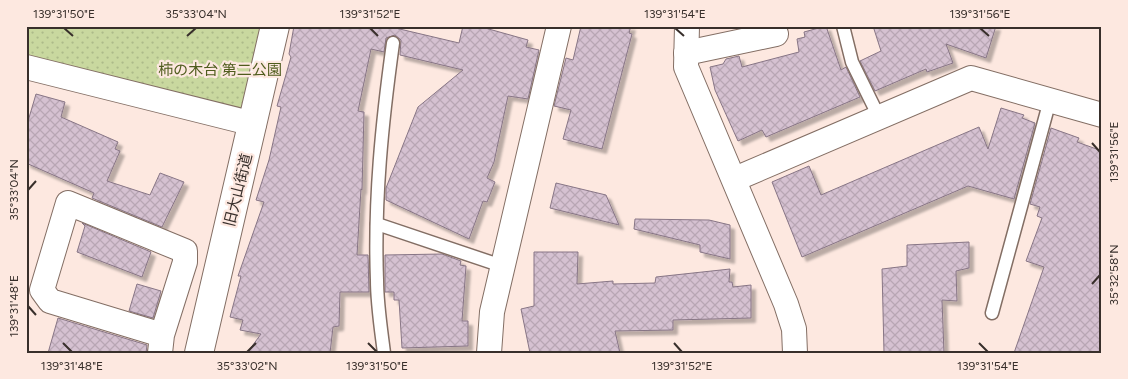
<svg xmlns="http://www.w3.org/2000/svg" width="1128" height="379" viewBox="0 0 1128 379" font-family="Figtree,'Noto Sans JP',sans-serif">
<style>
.park{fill:url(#park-dots)}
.building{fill:url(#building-cross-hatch);stroke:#877585;filter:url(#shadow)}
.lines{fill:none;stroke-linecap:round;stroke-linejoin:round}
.service-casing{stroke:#836e64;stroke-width:15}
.minor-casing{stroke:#836e64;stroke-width:26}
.tertiary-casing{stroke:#836e64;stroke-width:30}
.service{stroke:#fff;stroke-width:12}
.minor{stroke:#fff;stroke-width:24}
.tertiary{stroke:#fff;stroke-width:28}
.ticks{fill:none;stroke:#382f2b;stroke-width:2}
.labels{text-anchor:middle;stroke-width:4.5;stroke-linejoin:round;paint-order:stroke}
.park-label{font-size:15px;fill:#4f5c1d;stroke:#fde8e0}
.street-label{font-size:15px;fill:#382f2b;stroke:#fde8e0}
.neatline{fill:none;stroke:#382f2b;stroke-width:2}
.ticks-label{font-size:12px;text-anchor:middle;fill:#382f2b}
</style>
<defs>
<pattern id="park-dots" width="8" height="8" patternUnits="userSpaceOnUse" patternTransform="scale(1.25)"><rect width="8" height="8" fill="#c9d89f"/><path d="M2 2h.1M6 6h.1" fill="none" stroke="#adba89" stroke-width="1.8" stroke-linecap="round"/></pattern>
<pattern id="building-cross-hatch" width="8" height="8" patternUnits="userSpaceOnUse" patternTransform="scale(1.25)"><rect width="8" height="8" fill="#d5c1d1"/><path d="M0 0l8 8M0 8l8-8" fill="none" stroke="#b8a6b4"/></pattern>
<filter id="shadow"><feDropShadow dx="4.5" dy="4.5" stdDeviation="1" flood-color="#0004"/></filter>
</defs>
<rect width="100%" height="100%" fill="#fde8e0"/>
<path class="park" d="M26,26h249l-21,98 -228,-57z"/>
<g class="building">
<path d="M294,26h93l72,17 4,-17h15l50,14 -2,7 13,3 -11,49 -20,-3 -14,66 -7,16 8,4 -8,20 -4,-1 -14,38 -83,-39v-12l32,-81 45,-37 -63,-15 1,-15 -6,-5 -9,3 -2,14 -13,-3 -13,62 6,1 -2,78 -1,-1 -4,66h11l1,37h-29l-1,34 -6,1 -3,26h-83l14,-19 -21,-4 3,-10 -13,-3 11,-41h-3l26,-74 -8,-2 13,-40 12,-53 -4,-1 14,-49 -2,-3z"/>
<path d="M581,26h50l-2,7 3,1 -30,115 -39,-10 8,-29 -17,-4 12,-48 7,2z"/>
<path d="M826,26l15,44 5,-3 14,30 -94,40 -4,-7 -24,11 -23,-51 -5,-23 13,-3 3,-5 13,-3 3,11 57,-15 -2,-13 8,-2 -1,-5z"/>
<path d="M873,26h123l-10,32 -40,-14 7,19 -26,9 -1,-3 -51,22 -15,-30 21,-10z"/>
<path d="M36,94l29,8 -4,15 57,25 -3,7 5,2 -13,30 43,14 10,-22 24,9 -22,45 -70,-29 2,-5 -68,-30v-35z"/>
<path d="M1001,108l23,7 -2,3 13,5 -21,76 -46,-13 -166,71 -30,-75 37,-16 12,29 158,-68 9,22z"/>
<path d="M1051,128l28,10 -2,4 25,9v202h-88l30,-86 -18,-6 16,-43 -5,-2 3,-9 -10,-3z"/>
<path d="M556,183l50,12 13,30 -69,-17z"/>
<path d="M635,219l74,1 21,5v34l-30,-7v-7l-66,-16z"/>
<path d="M82,223l69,29 -9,25 -65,-25 8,-26z"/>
<path d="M969,242v26l-13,3 1,30 -15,-1 2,53h-60l-2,-84 25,-3v-21z"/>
<path d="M534,252h44l-1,32 36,-3v3l42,-1 1,-6 74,-8 -1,13h3l1,5 18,-2v33l-78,2v10l-58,1 5,22h-90l-9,-44 13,-3z"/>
<path d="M442,254l19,7 -1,4 6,1 -4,55h6v25l-66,2 -3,-48h-5v-8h-9v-37z"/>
<path d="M137,284l24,7 -8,27 -24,-7z"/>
<path d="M58,318l89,27 -1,8h-98z"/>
</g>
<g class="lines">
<defs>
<g id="service">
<path d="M843,26l9,36 27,55"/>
<path d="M377,224l128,43"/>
<path d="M992,313l58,-213"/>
<path d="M384,353c-3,-24 -7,-49 -7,-73 -3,-79 5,-158 16,-237"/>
</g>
<g id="minor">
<path d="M687,26l-1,41 100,237 8,25 1,24"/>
<path d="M686,53l90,-19"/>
<path d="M26,67l228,57"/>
<path d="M735,179l236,-101 131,37"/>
<path d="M160,353l2,-18 23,-73v-11l-117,-48 -26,87 8,11 112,34"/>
<path d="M489,353l3,-41 67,-286"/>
</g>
<path id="tertiary" d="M199,353l76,-327"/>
</defs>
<use href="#service" class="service-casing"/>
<use href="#minor" class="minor-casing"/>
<use href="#tertiary" class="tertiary-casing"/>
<use href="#service" class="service"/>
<use href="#minor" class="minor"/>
<use href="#tertiary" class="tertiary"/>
</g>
<path class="ticks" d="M64,28l9,8M370,28l8,8M675,28l9,8M980,28l9,8M187,36l9,-8M1092,143l8,9M28,190l8,-9M1092,284l8,-9M28,306l8,9M63,343l9,9M368,343l9,9M674,343l8,9M979,343l9,9M247,352l9,-9"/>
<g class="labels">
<g class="park-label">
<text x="220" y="75">柿の木台 第二公園</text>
</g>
<g class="street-label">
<text transform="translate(238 190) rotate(-76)" y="5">旧大山街道</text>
</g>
</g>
<rect width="1128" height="379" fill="none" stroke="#fde8e0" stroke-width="55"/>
<rect x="28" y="28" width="1072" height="324" class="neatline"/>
<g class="ticks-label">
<text x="64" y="18">139°31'50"E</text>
<text x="196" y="18">35°33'04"N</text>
<text x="370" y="18">139°31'52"E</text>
<text x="675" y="18">139°31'54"E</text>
<text x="980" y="18">139°31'56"E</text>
<text transform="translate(1114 152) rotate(-90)" y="4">139°31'56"E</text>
<text transform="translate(14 190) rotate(-90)" y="4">35°33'04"N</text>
<text transform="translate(1114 275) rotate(-90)" y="4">35°32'58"N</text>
<text transform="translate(14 306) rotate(-90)" y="4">139°31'48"E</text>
<text x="72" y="370">139°31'48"E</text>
<text x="247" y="370">35°33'02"N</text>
<text x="377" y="370">139°31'50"E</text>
<text x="682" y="370">139°31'52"E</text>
<text x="988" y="370">139°31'54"E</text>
</g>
</svg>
